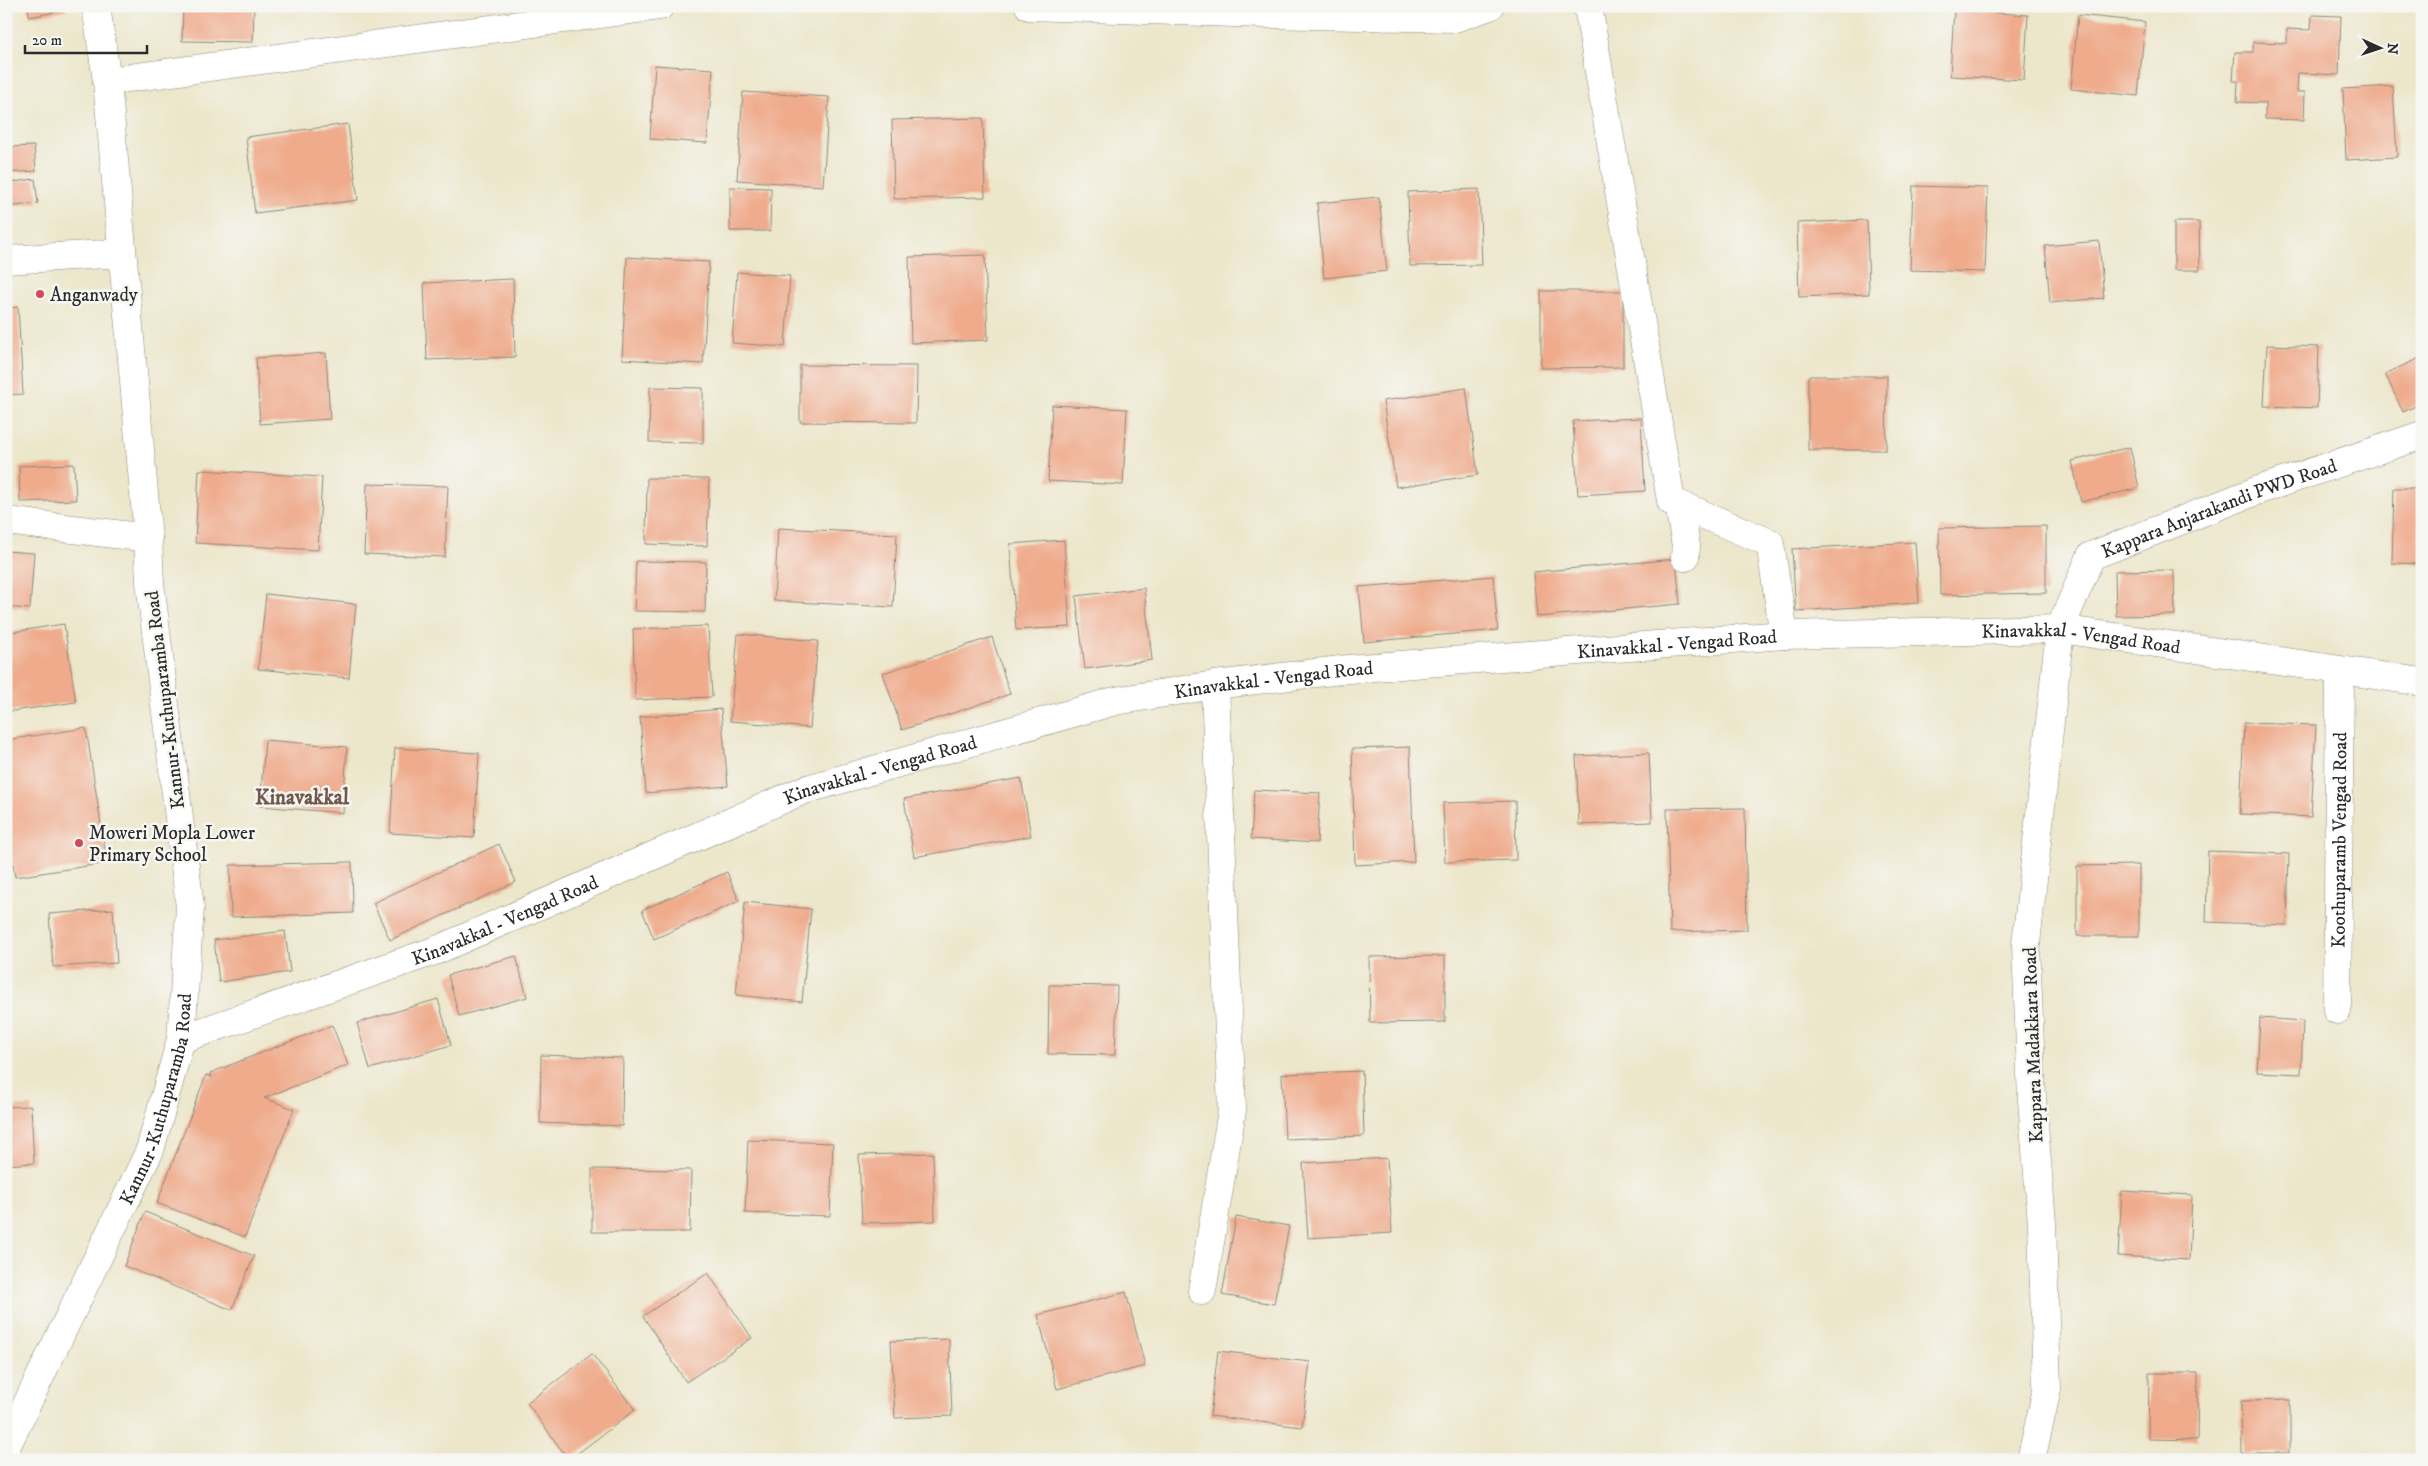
<svg xmlns="http://www.w3.org/2000/svg" width="2428" height="1466" viewBox="0 0 2428 1466" font-family="'IM FELL DW Pica',serif">
<style>
.building{fill:#efab8c}
.lines{fill:none;stroke-linecap:round;stroke-linejoin:round}
.minor-casing{stroke:#8c887a;stroke-width:29}
.major-casing{stroke:#8c887a;stroke-width:29}
.minor{stroke:#fff;stroke-width:28}
.major{stroke:#fff;stroke-width:28}
.poi-dot{fill:#d1495b;stroke:#f6f6f2;stroke-width:2}
.labels{text-anchor:middle;stroke-width:5;stroke-linejoin:round;paint-order:stroke}
.poi-label{font-size:19px;fill:#2b2b2b;stroke:#f6f6f2;text-anchor:start}
.street-label{font-size:19px;fill:#2b2b2b;stroke:#f6f6f2}
.quarter-label{font-size:21px;font-weight:bold;fill:#70584d;stroke:#f6f6f2}
</style>
<rect width="100%" height="100%" fill="#f6f6f2"/>
<filter id="ink" filterUnits="userSpaceOnUse"><feTurbulence type="fractalNoise" baseFrequency=".02" numOctaves="2"/><feDisplacementMap in="SourceGraphic" scale="10" xChannelSelector="R" yChannelSelector="G"/><feConvolveMatrix kernelMatrix="1 2 1 2 8 2 1 2 1" color-interpolation-filters="sRGB"/></filter>
<filter id="wash" filterUnits="userSpaceOnUse"><feTurbulence type="fractalNoise" baseFrequency=".0096" numOctaves="4" result="noise"/><feDisplacementMap in="SourceGraphic" scale="20" xChannelSelector="R" yChannelSelector="G"/><feGaussianBlur stdDeviation="1.12" result="paint"/><feColorMatrix in="noise" values="0 0 0 0 0 0 0 0 0 0 0 0 0 0 0 0 0 1.4 0 .05"/><feComposite in="paint" operator="in"/></filter>
<g filter="url(#wash)">
<rect width="100%" height="100%" fill="#ece6ca"/>
<g id="blocks">
<g class="building">
<path d="M27,6h39v4l-36,7z"/>
<path d="M183,6h71l-1,36 -71,-1z"/>
<path d="M1954,10l74,5 -4,65 -74,-4z"/>
<path d="M2078,15l67,7 -7,74 -67,-7z"/>
<path d="M2312,15l29,1 -2,59 -41,-2 -1,19h8l-1,28 -39,-1v-16l-28,-1 1,-21h-5l2,-29h18v-10l34,1v-14l24,1z"/>
<path d="M655,65l58,4 -6,74 -57,-4z"/>
<path d="M2393,86l4,71 -51,3 -3,-71z"/>
<path d="M743,92l86,5 -6,89 -86,-6z"/>
<path d="M983,118l2,79 -91,2 -2,-79z"/>
<path d="M348,124l10,76 -103,13 -9,-76z"/>
<path d="M34,146l2,25 -30,2v-26z"/>
<path d="M35,179l3,24 -30,4 -2,-24z"/>
<path d="M1913,186l75,2 -3,84 -75,-2z"/>
<path d="M730,187l41,1 -1,43h-40z"/>
<path d="M1479,189l3,76 -72,1 -2,-74z"/>
<path d="M1379,197l8,74 -63,7 -7,-75z"/>
<path d="M1867,220l2,74 -70,3 -2,-74z"/>
<path d="M2174,222h25l1,48h-26z"/>
<path d="M2099,241l5,57 -54,5 -5,-57z"/>
<path d="M985,255l3,85 -77,3 -2,-86z"/>
<path d="M627,257l82,5 -6,102 -81,-5z"/>
<path d="M737,272l53,4 -5,71 -53,-4z"/>
<path d="M513,279l2,78 -88,3 -3,-77z"/>
<path d="M1541,291h82v76l-82,1z"/>
<path d="M18,307l5,87 -17,1v-87z"/>
<path d="M2267,345l52,2 -2,61 -53,-2z"/>
<path d="M326,353l4,66 -70,5 -4,-66z"/>
<path d="M2422,357v46l-19,9 -18,-38z"/>
<path d="M800,365l117,1 -1,57 -116,-1z"/>
<path d="M1808,376h79l-1,74h-78z"/>
<path d="M650,387l53,1v55l-54,-1z"/>
<path d="M1466,388l12,87 -82,12 -13,-86z"/>
<path d="M1052,405l75,4 -4,76 -75,-4z"/>
<path d="M1641,418l4,73 -67,4 -5,-74z"/>
<path d="M2130,447l9,41 -58,14 -9,-41z"/>
<path d="M74,464l2,36 -56,2 -1,-36z"/>
<path d="M199,470l123,7 -4,73 -123,-7z"/>
<path d="M647,478l62,1 -2,67 -61,-2z"/>
<path d="M367,484l81,2 -3,71 -81,-3z"/>
<path d="M2394,488h28v76l-30,-1z"/>
<path d="M2046,526v67l-106,2 -1,-67z"/>
<path d="M778,528l119,6 -4,73 -119,-6z"/>
<path d="M1064,540l6,87 -54,3 -6,-86z"/>
<path d="M1915,542l4,61 -123,8 -4,-62z"/>
<path d="M6,551l28,2 -4,56 -24,-2z"/>
<path d="M1676,559l4,45 -143,13 -4,-45z"/>
<path d="M636,561l70,1 -1,50 -71,-1z"/>
<path d="M2174,570l1,45 -59,1 -1,-45z"/>
<path d="M1493,576l5,54 -134,12 -5,-55z"/>
<path d="M1144,588l8,72 -67,9 -9,-73z"/>
<path d="M266,594l90,10 -7,74 -91,-9z"/>
<path d="M64,624l12,78 -70,10v-79z"/>
<path d="M708,626l4,71 -77,3 -2,-71z"/>
<path d="M738,634l80,7 -8,87 -80,-7z"/>
<path d="M992,637l18,57 -108,36 -19,-57z"/>
<path d="M721,709l7,77 -82,7 -6,-76z"/>
<path d="M2244,723l72,2 -5,92 -71,-3z"/>
<path d="M86,728l21,135 -92,14 -9,-59v-78z"/>
<path d="M265,740l82,7 -4,66 -83,-7z"/>
<path d="M1410,747l4,115 -59,3 -3,-116z"/>
<path d="M395,748l84,5 -5,85 -84,-5z"/>
<path d="M1649,753l3,69 -73,3 -3,-69z"/>
<path d="M1021,778l10,58 -117,21 -10,-58z"/>
<path d="M1254,790l66,3 -3,50 -66,-4z"/>
<path d="M1515,801l1,59 -71,2 -2,-59z"/>
<path d="M1745,808l2,122 -77,2 -3,-123z"/>
<path d="M499,844l17,38 -126,58 -17,-37z"/>
<path d="M2208,851l81,3 -2,71 -81,-3z"/>
<path d="M352,862l1,51 -122,4 -1,-52z"/>
<path d="M2139,865v71h-62v-70z"/>
<path d="M727,872l12,29 -85,38 -12,-29z"/>
<path d="M745,902l66,7 -9,93 -66,-7z"/>
<path d="M113,909l4,54 -64,4 -4,-53z"/>
<path d="M285,931l5,41 -71,10 -5,-42z"/>
<path d="M516,956l11,41 -68,19 -11,-41z"/>
<path d="M1445,956v66l-75,1 -1,-66z"/>
<path d="M1049,985l68,1 -2,69 -67,-1z"/>
<path d="M438,999l13,46 -81,24 -13,-46z"/>
<path d="M2260,1018l43,3 -2,53 -44,-2z"/>
<path d="M332,1025l16,40 -84,33 30,11 -49,128 -88,-34 49,-128 6,2 -2,-4z"/>
<path d="M541,1055l82,3 -1,68 -82,-3z"/>
<path d="M1362,1071l2,65 -79,3 -3,-65z"/>
<path d="M31,1106l3,57 -28,2v-58z"/>
<path d="M748,1140l85,3 -3,73 -85,-3z"/>
<path d="M933,1153l2,68 -73,2 -3,-68z"/>
<path d="M1387,1158l5,75 -84,5 -5,-75z"/>
<path d="M592,1169l99,1 -1,62h-98z"/>
<path d="M2122,1191l70,4 -3,65 -71,-4z"/>
<path d="M145,1212l109,44 -22,54 -108,-44z"/>
<path d="M1236,1217l53,9 -15,78 -52,-9z"/>
<path d="M708,1273l44,65 -66,44 -43,-66z"/>
<path d="M1126,1292l19,74 -88,23 -19,-74z"/>
<path d="M949,1339l3,77 -57,2 -4,-77z"/>
<path d="M1218,1351l92,11 -8,65 -92,-11z"/>
<path d="M592,1354l43,56 -66,50 -42,-57z"/>
<path d="M2149,1373h49l-1,67 -49,-1z"/>
<path d="M2290,1400v53h-48l-1,-52z"/>
</g>
</g>
</g>
<g filter="url(#ink)">
<use href="#blocks" fill-opacity="0" stroke="#8c887a" stroke-width="1"/>
<g class="lines">
<defs>
<g id="minor">
<path d="M1029,6l236,8 190,4 35,-12"/>
<path d="M1588,6l83,495 99,42 14,92"/>
<path d="M107,81l553,-75"/>
<path d="M6,260l116,-7"/>
<path d="M1679,505l7,41 -1,11"/>
<path d="M6,521l142,17"/>
<path id="s1" d="M2337,1010l3,-339"/>
<path d="M1202,1291l30,-181 -17,-425"/>
<path d="M2031,1460l16,-71 -5,-166 -10,-123 -6,-156 34,-315"/>
</g>
<g id="major">
<path id="s2" d="M2060,629l31,-73 165,-65 166,-56"/>
<path id="s3" d="M181,1039l256,-89 367,-160 311,-89 100,-16 134,-16 435,-34 276,-6 362,53"/>
<path id="s4" d="M6,1447l144,-297 31,-111 9,-132 -40,-324 -2,-45 -41,-457 -11,-75"/>
</g>
</defs>
<use href="#minor" class="minor-casing"/>
<use href="#major" class="major-casing"/>
<use href="#minor" class="minor"/>
<use href="#major" class="major"/>
</g>
</g>
<g class="poi-dot">
<circle cx="40" cy="294" r="5"/>
<circle cx="79" cy="843" r="5"/>
</g>
<g class="labels">
<g class="poi-label">
<text x="50" y="301">Anganwady</text>
<text x="89" y="839">Moweri Mopla Lower<tspan x="89" dy="22">Primary School</tspan></text>
</g>
<g class="street-label">
<text dy="7" stroke="none"><textPath href="#s2" startOffset="216">Kappara Anjarakandi PWD Road</textPath></text>
<text dy="7" stroke="none"><textPath href="#s3" startOffset="1965">Kinavakkal - Vengad Road</textPath></text>
<text dy="7" stroke="none"><textPath href="#s3" startOffset="1560">Kinavakkal - Vengad Road</textPath></text>
<text dy="7" stroke="none"><textPath href="#s3" startOffset="1155">Kinavakkal - Vengad Road</textPath></text>
<text transform="translate(164 700) rotate(-97)" y="7">Kannur-Kuthuparamba Road</text>
<text dy="7" stroke="none"><textPath href="#s3" startOffset="750">Kinavakkal - Vengad Road</textPath></text>
<text dy="7" stroke="none"><textPath href="#s1" startOffset="170">Koothuparamb Vengad Road</textPath></text>
<text dy="7" stroke="none"><textPath href="#s3" startOffset="345">Kinavakkal - Vengad Road</textPath></text>
<text transform="translate(2032 1045) rotate(-92)" y="7">Kappara Madakkara Road</text>
<text dy="7" stroke="none"><textPath href="#s4" startOffset="381">Kannur-Kuthuparamba Road</textPath></text>
</g>
<g class="quarter-label">
<text x="302" y="804">Kinavakkal</text>
</g>
</g>
<rect width="2428" height="1466" fill="none" stroke="#f6f6f2" stroke-width="25"/>
<g transform="translate(2380 48) rotate(93)" stroke="#f6f6f2" stroke-width="4" paint-order="stroke">
<path d="M0-4L9 19L0 12L-9 19Z" fill="#2b2b2b"/>
<text y="-8" font-size="14" font-weight="bold" text-anchor="middle" fill="#2b2b2b">N</text>
</g>
<path d="M25 45v8h122v-8" fill="none" stroke="#2b2b2b" stroke-width="2.5"/>
<text x="32" y="45" font-size="15" fill="#2b2b2b" stroke="#f6f6f2" stroke-width="4" paint-order="stroke">20 m</text>
</svg>
